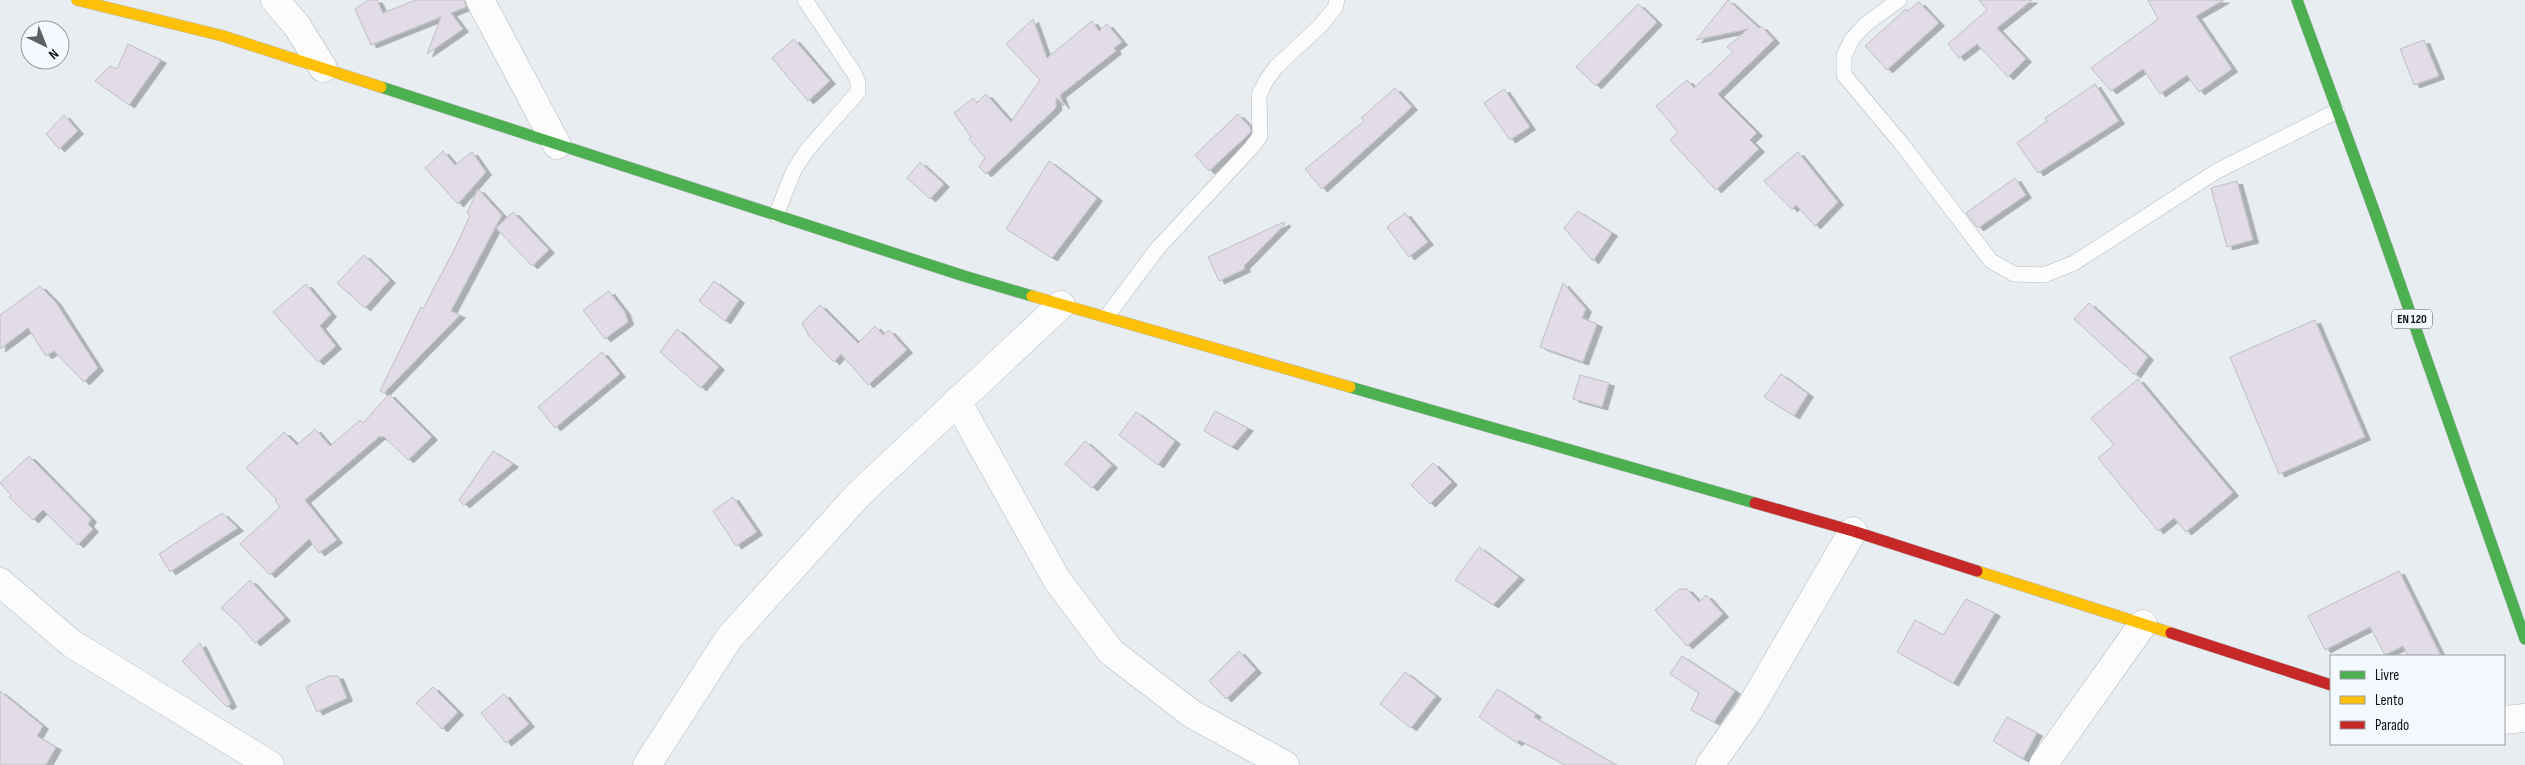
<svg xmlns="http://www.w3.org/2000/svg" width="2525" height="765" viewBox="0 0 2525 765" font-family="'Sofia Sans Condensed',sans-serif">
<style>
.building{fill:#e2dbe8;stroke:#bebfc2;filter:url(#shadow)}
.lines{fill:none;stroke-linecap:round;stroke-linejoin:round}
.lane-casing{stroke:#b6babd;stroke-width:16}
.street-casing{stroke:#b6babd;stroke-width:29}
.fast-casing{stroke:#b6babd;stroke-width:12}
.slow-casing{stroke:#b6babd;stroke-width:12}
.jam-casing{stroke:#b6babd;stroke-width:12}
.lane{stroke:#fcfcfd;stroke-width:15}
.street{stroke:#fcfcfd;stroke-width:28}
.fast{stroke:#4caf50;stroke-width:11}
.slow{stroke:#ffc107;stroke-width:11}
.jam{stroke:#c62828;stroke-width:11}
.labels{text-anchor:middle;stroke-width:5;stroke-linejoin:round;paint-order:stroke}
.shield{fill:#f4f9ff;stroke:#54585c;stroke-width:1}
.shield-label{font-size:12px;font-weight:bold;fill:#101316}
</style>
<defs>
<filter id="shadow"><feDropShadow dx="5.5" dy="3" stdDeviation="0" flood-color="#0004"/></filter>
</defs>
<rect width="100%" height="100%" fill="#e8edf1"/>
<g class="building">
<path d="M368,0h9l6,13 33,-13h48l2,7 -15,6 12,16 -36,25 14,-37 -70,28 -16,-36z"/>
<path d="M1728,0l31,28 2,-2 13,14 -56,54 39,39 -7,7 9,9 -43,41 -46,-50 8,-8 -22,-26 31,-26 7,8 39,-36 -6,-5 21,-18 -52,11z"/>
<path d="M1979,0h53l-35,28 29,31 -18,18 -31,-33 -18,14 -11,-14 39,-34z"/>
<path d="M2148,0h76l-28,16 36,53 -33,23 -12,-17 -27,19 -17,-25 -32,22 -20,-23 67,-49z"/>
<path d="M1919,2l20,21 -52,47 -22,-24 41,-37 2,2z"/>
<path d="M1638,4l19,18 -61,64 -20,-19z"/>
<path d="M1033,19l14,39 45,-37 7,10 8,-7 15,18 -8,6 2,3 -56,44 4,11 -7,-8 -1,1v9l-70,66 -7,-7 6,-9 -16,-19 2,-2 -17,-24 19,-15 4,5 9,-9 25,28 29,-42 -34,-36z"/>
<path d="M794,39l36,42 -22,20 -36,-43z"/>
<path d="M2424,40l15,36 -25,9 -14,-36z"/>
<path d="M128,44l33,16 -32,45 -34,-24 15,-15 7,3z"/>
<path d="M2095,84l24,37 -81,52 -21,-30 30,-22 -2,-3z"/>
<path d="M1395,88l17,19 -90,82 -17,-20 59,-48 -3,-3z"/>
<path d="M1504,89l26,38 -20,13 -26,-37z"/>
<path d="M1238,114l12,13 1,5 -42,39 -14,-16z"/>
<path d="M64,115l14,16 -19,18 -13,-15z"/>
<path d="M443,151l12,14 17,-13 14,20 -28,32 -33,-36z"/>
<path d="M1798,152l40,50 -23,24 -19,-21 -4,4 -28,-28z"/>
<path d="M1049,161l48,37 -45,60 -46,-29z"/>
<path d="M920,162l24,22 -14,15 -23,-21z"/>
<path d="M2015,178l11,17 -48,33 -12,-15z"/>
<path d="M2237,181l16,59 -26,7 -16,-59z"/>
<path d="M478,189l24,26 -51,96 9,4 -76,78 -4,-2 41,-84 2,2 31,-59 16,-34 -3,-3z"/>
<path d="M1578,211l34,22 -19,28 -29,-33z"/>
<path d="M513,212l36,38 -17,16 -36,-38z"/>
<path d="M1405,213l23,29 -19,15 -22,-30z"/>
<path d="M1284,222l1,2 -41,42 1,3 -26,12 -11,-24z"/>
<path d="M364,255l26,25 -25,28 -28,-25z"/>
<path d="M714,281l25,19 -14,21 -26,-20z"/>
<path d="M1563,283l23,26 -4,9 15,6 -14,38 -43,-15z"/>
<path d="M306,284l25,30 -11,12 16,20 -18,16 -45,-50z"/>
<path d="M40,286l15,15 43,67 -14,14 -30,-31 -8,5 -18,-28 -28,21v-34z"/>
<path d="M609,291l16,21 3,10 -23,17 -22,-29z"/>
<path d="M2089,303l59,54 -13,18 -61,-56z"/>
<path d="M820,305l38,38 17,-17 8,9 6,-5 18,20 -39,35 -27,-31 -7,8 -25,-26 -7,-13z"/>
<path d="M2315,320l50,117 -86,37 -49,-117z"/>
<path d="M677,329l42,38 -18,21 -41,-36z"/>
<path d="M602,352l18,22 -65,54 -17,-21z"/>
<path d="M1781,374l27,20 -14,22 -30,-19z"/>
<path d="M1580,375l29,8 -7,24 -29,-8z"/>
<path d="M2138,379l95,114 -47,39 -12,-14 -16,13 -60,-73 16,-13 -23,-27z"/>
<path d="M389,394l43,43 -24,23 -25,-24 -1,2 -2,-2 -75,64 32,40 -18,13 -10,-14 -39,36 -30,-31 40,-37 -5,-6 2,-1 -31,-32 38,-36 13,13 18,-16 15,17 30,-26 3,3z"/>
<path d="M1215,411l33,17 -16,19 -28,-16z"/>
<path d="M1136,412l39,29 -17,24 -39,-30z"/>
<path d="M1085,441l27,24 -20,23 -27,-24z"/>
<path d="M493,451l20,13 -49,41 -5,-5z"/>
<path d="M29,456l62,63 -3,5 5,5 -15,16 -35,-35 -10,10 -24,-23 2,-2 -11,-12z"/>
<path d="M1433,463l19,19 -22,22 -19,-19z"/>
<path d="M733,497l24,35 -21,14 -23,-35z"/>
<path d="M222,513l16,15 -68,44 -11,-18z"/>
<path d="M1479,547l40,30 -26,28 -38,-25z"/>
<path d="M2399,571l42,85h-33l-5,-10 -18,9 -15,-28 -45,23 -17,-34z"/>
<path d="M250,580l35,38 -30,25 -16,-19 -18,-16z"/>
<path d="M1679,589h8l12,13 7,-7 17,19 -36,32 -32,-36z"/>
<path d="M1966,599l29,14 -42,70 -56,-31 18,-32 28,15z"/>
<path d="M200,643l31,61 -4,3 -45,-46z"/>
<path d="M1239,651l17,19 -30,29 -17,-18z"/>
<path d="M1682,656l53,35 -21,31 -23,-12 8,-17 -29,-19z"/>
<path d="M1405,672l31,24 -25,32 -31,-24z"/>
<path d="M329,676h9l9,22 -30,14 -11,-25z"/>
<path d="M433,687l25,25 -16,17 -26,-26z"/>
<path d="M1497,689l39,25 -2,3 82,48h-51l-46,-25 -2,3 -38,-26z"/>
<path d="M0,691l43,35 -6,10 19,11 -10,18h-46z"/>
<path d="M504,694l25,30 -23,19 -25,-30z"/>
<path d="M2007,717l30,16 -14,26 -30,-18z"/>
</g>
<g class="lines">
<defs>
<g id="lane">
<path d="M1899,0l-33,24 -14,15 -8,17v19l57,68 90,118 23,13 30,1 30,-12 143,-92 120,-60"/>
<path d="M776,215l18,-45 13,-20 51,-58v-10l-4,-9 -49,-73"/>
<path d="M1107,316l50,-67 95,-102 8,-11 -1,-41 7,-14 10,-14 44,-41 15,-18 2,-8"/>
</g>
<g id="street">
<path d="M275,0l22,26 26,42"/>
<path d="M480,0l77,145"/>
<path d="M957,401l100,179 54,72 81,62 93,51"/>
<path d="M0,582l71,61 199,122"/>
<path d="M2504,720l21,-2"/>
<path d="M647,765l82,-127 130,-144 202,-189"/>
<path d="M1710,765l39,-55 104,-179"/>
<path d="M2043,765l100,-141"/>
</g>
<g id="fast">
<path d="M2297,0l78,213 150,426"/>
<path d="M381,87l583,189 68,20"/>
<path d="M1350,387l405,116"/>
</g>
<g id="slow">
<path d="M77,0l146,36 158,51"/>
<path d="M1032,296l318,91"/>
<path d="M1977,571l194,62"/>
</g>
<g id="jam">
<path d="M1755,503l98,28 124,40"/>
<path d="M2171,633l160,52"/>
</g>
</defs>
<use href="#lane" class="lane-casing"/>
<use href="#street" class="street-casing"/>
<use href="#fast" class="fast-casing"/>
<use href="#slow" class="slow-casing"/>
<use href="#jam" class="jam-casing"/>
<use href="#lane" class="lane"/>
<use href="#street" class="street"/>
<use href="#fast" class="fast"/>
<use href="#slow" class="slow"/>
<use href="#jam" class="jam"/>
</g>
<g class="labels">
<rect class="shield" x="2392" y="309.5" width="40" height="19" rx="4"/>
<g class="shield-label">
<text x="2412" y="323">EN 120</text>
</g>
</g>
<rect x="2330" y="655" width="175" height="90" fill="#f4f9ff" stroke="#999da2"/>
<rect x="2340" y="671" width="25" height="8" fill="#4caf50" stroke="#999da2"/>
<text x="2375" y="680" font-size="15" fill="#101316">Livre</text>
<rect x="2340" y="696" width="25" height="8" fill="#ffc107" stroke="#999da2"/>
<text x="2375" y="705" font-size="15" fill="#101316">Lento</text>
<rect x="2340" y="721" width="25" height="8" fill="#c62828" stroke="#999da2"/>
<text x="2375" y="730" font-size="15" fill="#101316">Parado</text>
<g transform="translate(45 45) rotate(137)"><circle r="24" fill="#f4f9ff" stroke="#999da2"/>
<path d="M0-4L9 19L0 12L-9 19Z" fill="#5c5f63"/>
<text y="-8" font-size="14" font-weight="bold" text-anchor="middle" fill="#101316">N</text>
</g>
</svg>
